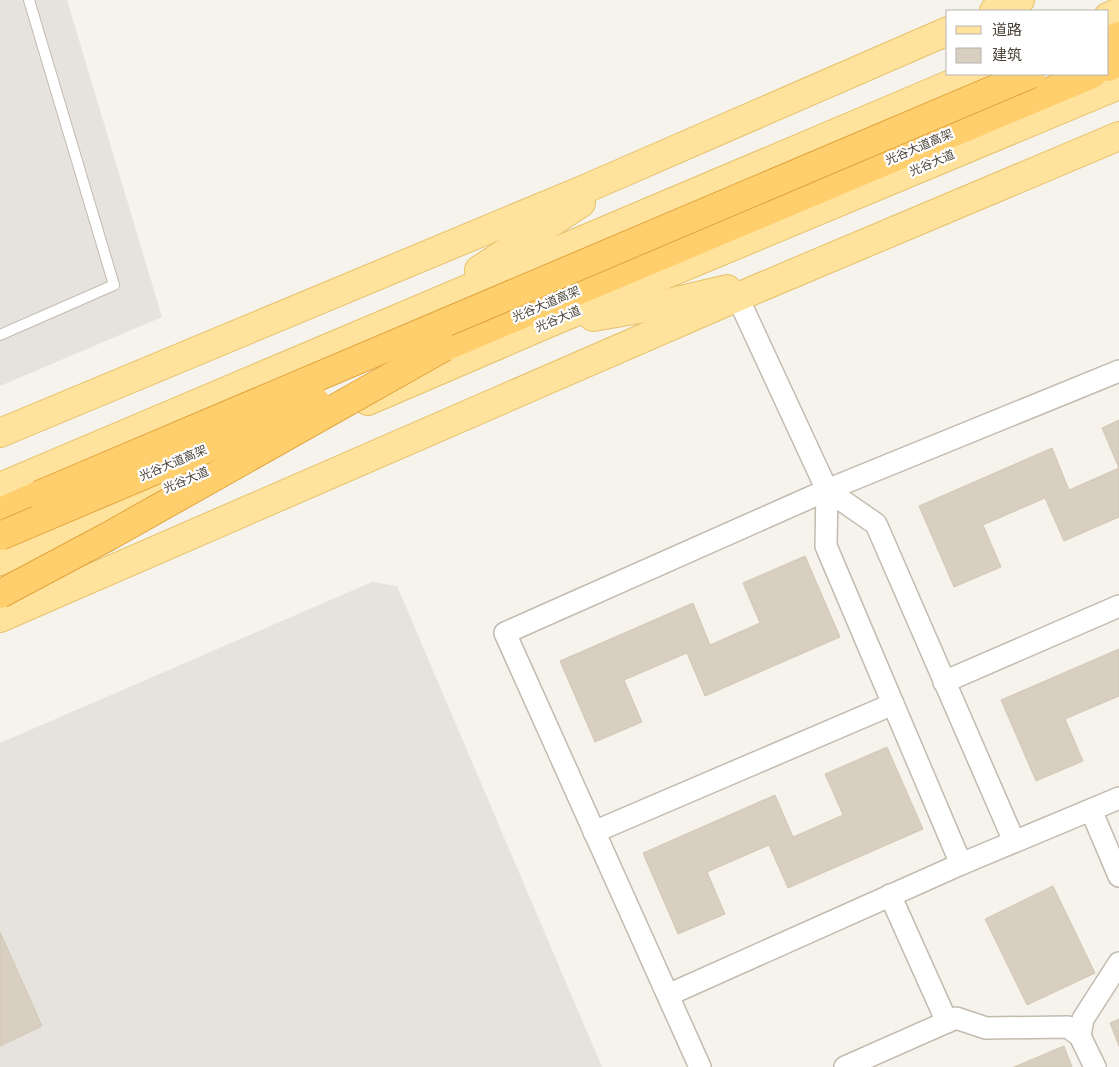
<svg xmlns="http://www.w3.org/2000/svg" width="1119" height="1067" viewBox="0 0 1119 1067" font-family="'Titillium Web','Noto Sans SC',sans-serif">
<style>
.industrial{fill:#e6e2dd}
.building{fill:#d8cfc1;stroke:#d3c7b4}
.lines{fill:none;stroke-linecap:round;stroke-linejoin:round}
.lane-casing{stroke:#c2bbae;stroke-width:12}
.street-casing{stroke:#c2bbae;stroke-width:24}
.primary-casing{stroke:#e6c16a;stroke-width:30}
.highway-casing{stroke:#e0a43c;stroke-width:30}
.lane{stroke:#fff;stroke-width:10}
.street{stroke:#fff;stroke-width:21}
.primary{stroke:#ffe39c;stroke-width:28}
.highway{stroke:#ffcf6e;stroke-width:28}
.highway-bridge-casing{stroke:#e0a43c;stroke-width:30;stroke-linecap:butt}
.highway-bridge{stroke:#ffcf6e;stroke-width:28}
.labels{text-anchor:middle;stroke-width:4.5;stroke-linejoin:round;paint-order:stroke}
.street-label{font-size:12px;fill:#4b4439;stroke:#fff}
</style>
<rect width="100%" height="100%" fill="#f6f3ec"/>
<g class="industrial">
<path d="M0,0h67l95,317 -162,69z"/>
<path d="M372,582l25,4 205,481h-602v-324z"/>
</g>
<g class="building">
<path d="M1119,420v97l-55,24 -19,-43 -62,27 18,42 -47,20 -35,-81 133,-58 17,42 50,-22 -17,-40z"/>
<path d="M805,556l35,81 -135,59 -18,-43 -63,27 18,42 -47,20 -35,-81 133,-58 17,42 50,-22 -17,-40z"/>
<path d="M1119,649v47l-54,23 18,42 -47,20 -35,-81z"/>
<path d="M887,747l36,82 -135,59 -19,-43 -62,27 18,42 -47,20 -35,-81 132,-58 18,42 50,-22 -18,-41z"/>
<path d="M1053,886l42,87 -68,32 -42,-86z"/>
<path d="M0,932l42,94 -42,20z"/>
<path d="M1119,1019v27l-9,-23z"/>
<path d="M1064,1046l8,21h-58z"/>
</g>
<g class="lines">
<defs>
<path id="lane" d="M0,335l114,-50 -85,-285"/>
<g id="street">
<path d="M738,298l89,192 -1,56 135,318"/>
<path d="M827,490l49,34 138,317"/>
<path d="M944,682l175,-76"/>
<path d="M1091,810l28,66"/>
<path d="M594,832l299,-128"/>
<path d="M890,895l57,127"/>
<path d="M668,995l293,-131 158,-66"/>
<path d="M1080,1036l15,31"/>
<path d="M700,1067l-195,-434 322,-143 292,-119"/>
<path d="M845,1067l111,-49 30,10 82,-1 12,9 3,-17 36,-56"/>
</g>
<g id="primary">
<path d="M994,11l26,-11"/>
<path d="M1108,17l11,-5"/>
<path d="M479,270l102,-67"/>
<path d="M593,317l58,-10 76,-18"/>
<path d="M368,401l174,-75 577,-241"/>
<path d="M0,433l585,-244 363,-158"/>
<path d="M0,487l975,-413"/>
<path d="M0,561l191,-83"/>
<path d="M0,618l747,-325 372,-157"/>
</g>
<g id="highway">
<path d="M1108,41l11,-5"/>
<path d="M1108,67l11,-5"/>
<path d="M444,347l648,-273"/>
<path d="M0,512l39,-17"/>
</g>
</defs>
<use href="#lane" class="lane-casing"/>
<use href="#street" class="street-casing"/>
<use href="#primary" class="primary-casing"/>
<use href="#highway" class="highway-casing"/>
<use href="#lane" class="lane"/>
<use href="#street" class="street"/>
<use href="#primary" class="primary"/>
<use href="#highway" class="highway"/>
<defs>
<g id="highway-bridge">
<path d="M39,495l992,-421"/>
<path d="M0,536l316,-134"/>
<path d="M0,594l109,-58 335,-189"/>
</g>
</defs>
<use href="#highway-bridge" class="highway-bridge-casing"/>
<use href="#highway-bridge" class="highway-bridge"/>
</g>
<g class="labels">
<g class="street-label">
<text transform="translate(919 147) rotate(-23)" y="4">光谷大道高架</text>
<text transform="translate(932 163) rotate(-23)" y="4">光谷大道</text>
<text transform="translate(546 304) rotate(-23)" y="4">光谷大道高架</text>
<text transform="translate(558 319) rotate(-23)" y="4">光谷大道</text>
<text transform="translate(173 463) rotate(-23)" y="4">光谷大道高架</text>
<text transform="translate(186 480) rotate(-23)" y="4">光谷大道</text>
</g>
</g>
<rect x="946" y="10" width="162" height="65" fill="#ffffff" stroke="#b7b4b0"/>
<rect x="956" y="26" width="25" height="8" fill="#ffe39c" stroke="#b7b4b0"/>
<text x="992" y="35" font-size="15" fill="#4b4439">道路</text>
<rect x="956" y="48" width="25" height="15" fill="#d8cfc1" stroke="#b7b4b0"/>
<text x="992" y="60" font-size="15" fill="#4b4439">建筑</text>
</svg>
